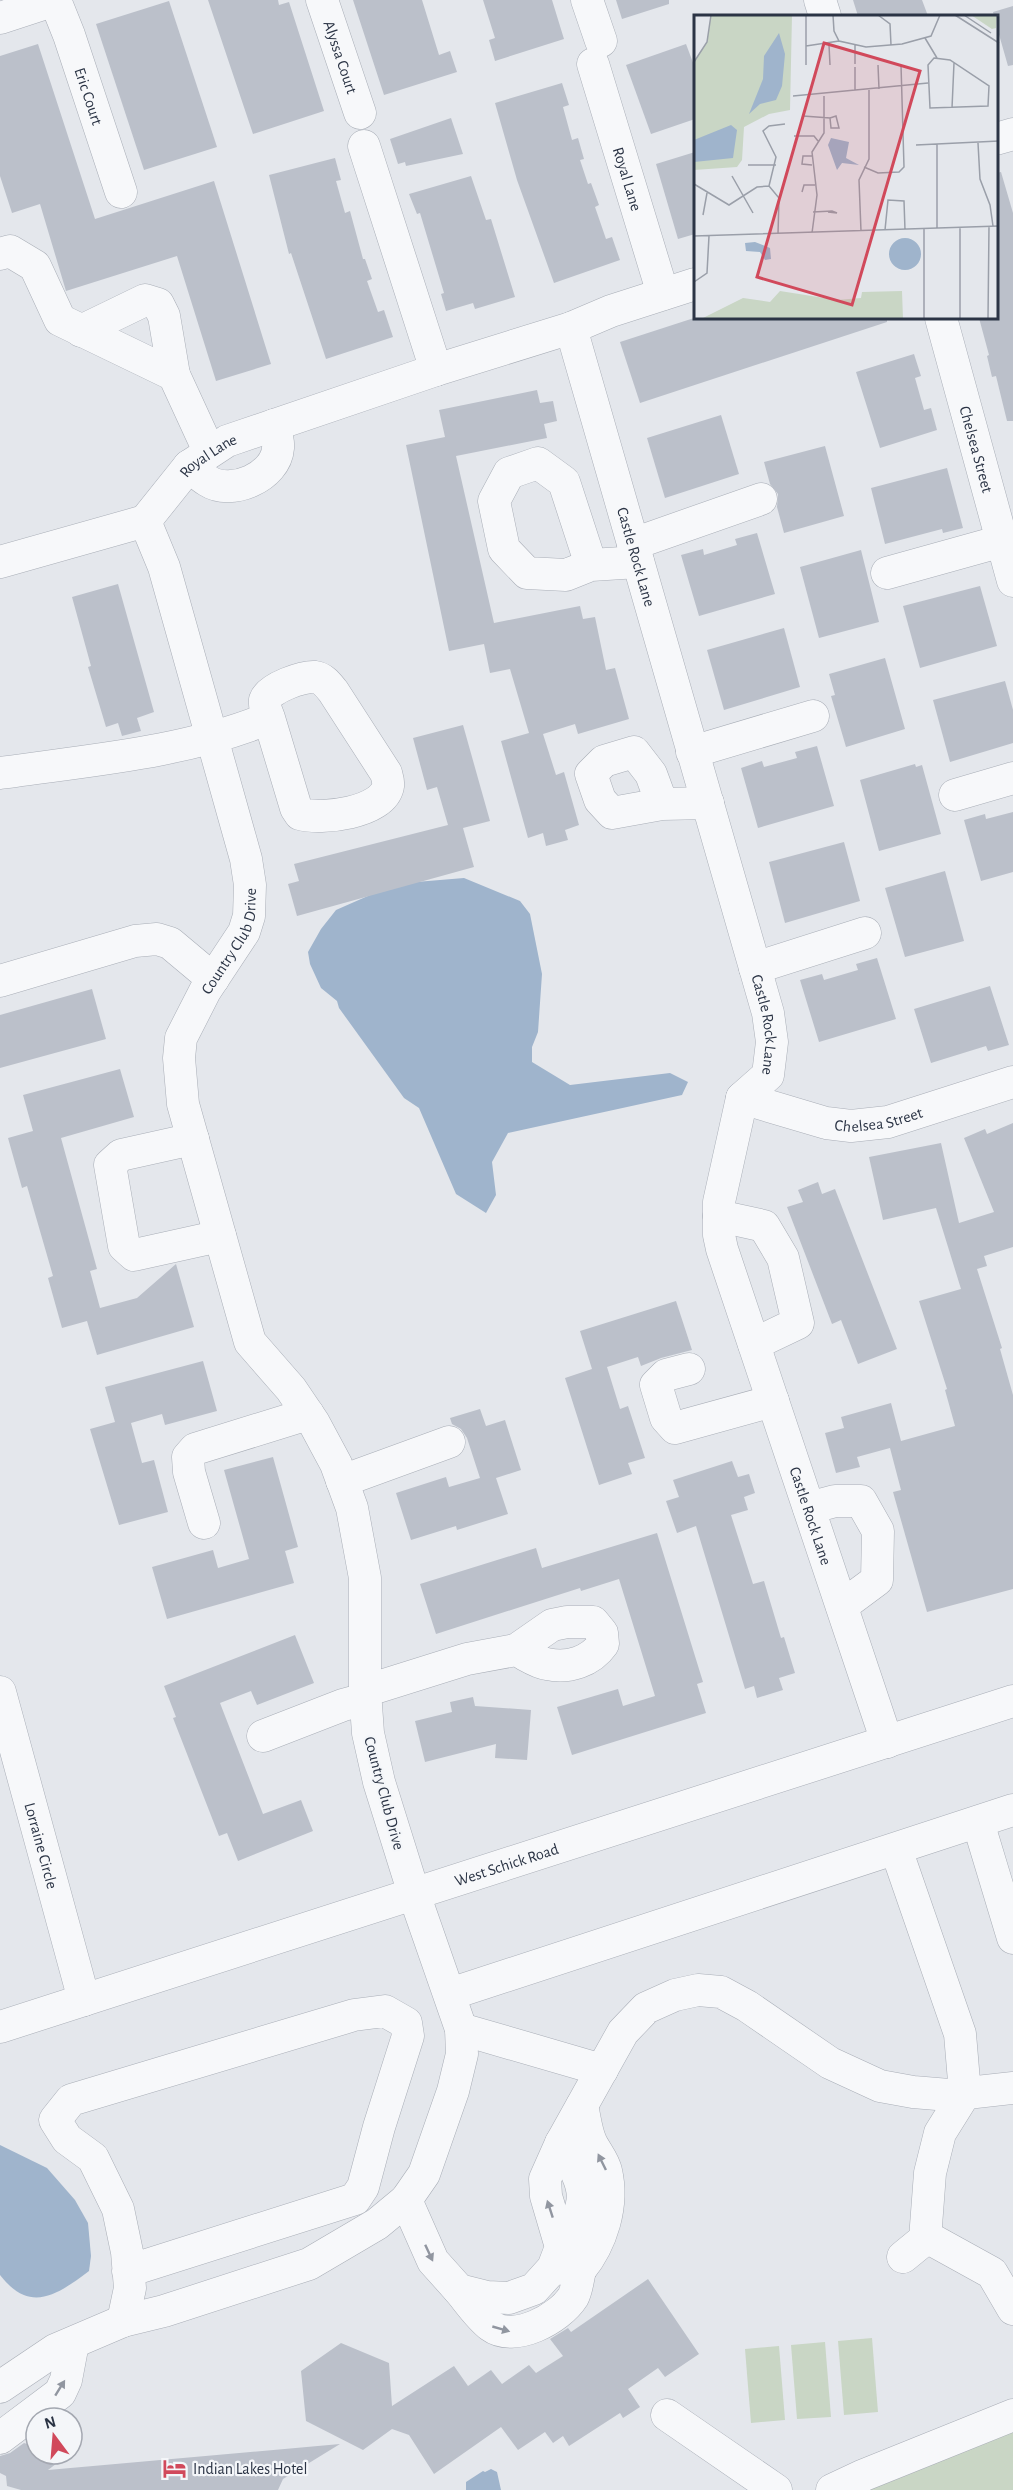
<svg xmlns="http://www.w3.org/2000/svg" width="1013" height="2490" viewBox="0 0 1013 2490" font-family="'Alegreya Sans',sans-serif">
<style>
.green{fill:#c9d6c5}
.water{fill:#9fb4cc}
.building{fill:#bbc0ca}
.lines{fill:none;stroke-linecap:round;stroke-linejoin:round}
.minor-casing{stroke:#a9aeb7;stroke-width:33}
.minor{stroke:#f7f8fa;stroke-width:32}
.oneway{fill:#9196a0}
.labels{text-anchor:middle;stroke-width:4.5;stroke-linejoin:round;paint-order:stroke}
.street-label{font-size:16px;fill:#2b3445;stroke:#f4f6f9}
.poi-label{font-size:16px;fill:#2b3445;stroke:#f4f6f9;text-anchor:start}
.inset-road{fill:none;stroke:#9a9fa9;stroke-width:1.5}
.view{fill:#d1495b;fill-opacity:0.15;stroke:#d1495b;stroke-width:3}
.inset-edge{fill:none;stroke:#2b3445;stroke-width:3}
</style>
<rect width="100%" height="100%" fill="#e4e7ec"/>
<g class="green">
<path d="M872,2338l6,74 -34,3 -6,-74z"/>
<path d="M825,2342l6,75 -34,2 -6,-74z"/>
<path d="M779,2346l6,74 -34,3 -6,-74z"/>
<path d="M1013,2425v65h-162z"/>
</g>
<g class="water">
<path d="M464,878l56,23 10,13 12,60 -4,58 -6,15v15l38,23 100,-12 18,9 -6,13 -174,38 -16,29 4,33 -10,18 -30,-19 -37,-86 -15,-10 -65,-90 -2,-7 -16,-13 -11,-24 -2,-12 13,-23 15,-19 50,-22 18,-5z"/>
<path d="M0,2145l47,23 28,32 13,23 3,33 -2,15c-32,24 -59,43 -89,4z"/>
<path d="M491,2469l6,3 4,18h-35v-8l17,-11 2,1z"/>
</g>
<g class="building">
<path d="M208,0h70l1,5 10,-3 35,109 -71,23z"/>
<path d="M353,0h69l17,55 11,-4 7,21 -73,23z"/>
<path d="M483,0h69l12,39 -69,22 -6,-21 6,-2z"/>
<path d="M616,0h53v4l-47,15z"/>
<path d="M853,0h69l6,16h-70z"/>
<path d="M169,1l48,146 -73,23 -48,-146z"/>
<path d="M1013,6v59l-5,1 -12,-42v-8h-2l-1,-4z"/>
<path d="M38,44l57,175 119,-38 57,183 -55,17 -39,-125 -111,35 -26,-87 -28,9 -12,-37v-120z"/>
<path d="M686,44l9,24v51l-44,15 -25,-69z"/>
<path d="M562,83l7,22 -6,2 9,33 6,-2 6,21 -4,1 8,24 3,-1 8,22 -4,2 11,32 6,-2 8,23 -66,23 -37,-103 -22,-77z"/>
<path d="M451,118l12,36 -57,12 -1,-4 -7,2 -8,-25z"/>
<path d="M695,152v82l-17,5 -22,-75z"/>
<path d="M335,158l6,22 -5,1 9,32 5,-2 13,48h2l7,20 -5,2 11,31 6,-2 9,27 -67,22 -35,-106 -2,1 -20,-79z"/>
<path d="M1001,172l12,41v208h-6l-11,-45 -4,1 -5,-21 2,-1 -10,-37h17v-145z"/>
<path d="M471,176l15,44 5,-1 24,78 -40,12 -2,-6 -27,8 -5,-17 3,-1 -24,-80 -3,1 -8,-20z"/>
<path d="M694,318h193v4l-247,81 -20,-61z"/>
<path d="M914,354l7,22 -6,2 9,32 7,-2 6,22 -57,18 -24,-76z"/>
<path d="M537,390l3,13 13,-2 4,20 -13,3 3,14 -91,18 38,167 86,-17 3,13 12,-2 11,53 9,-2 14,51 -51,15 -3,-10 -32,10 13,41 8,-3 15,53 -14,5 3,10 -22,6 -3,-13 -15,5 -27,-97 28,-8 -19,-64 -20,4 -6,-29 -35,7 -43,-206 39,-8 -6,-27z"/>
<path d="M721,415l18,59 -74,24 -18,-60z"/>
<path d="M825,446l19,70 -60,17 -7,-26 1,-13 -8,-10 -6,-22z"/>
<path d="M947,468l16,60 -20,5 -1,-4 -57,15 -14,-56z"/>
<path d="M757,533l18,61 -76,22 -18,-61 22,-6 1,6 33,-10 -2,-6z"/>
<path d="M861,550l18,72 -60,16 -19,-71z"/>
<path d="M118,584l36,128 -17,6 4,13 -19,5 -4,-13 -12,4 -18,-60 3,-1 -19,-69z"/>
<path d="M980,586l17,60 -77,22 -17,-62z"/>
<path d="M784,628l16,59 -76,23 -17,-60z"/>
<path d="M885,658l20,71 -59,18 -15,-51 4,-1 -6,-21z"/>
<path d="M1005,681l8,29v33l-63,19 -17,-62z"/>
<path d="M463,725l27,96 -27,7 11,39 -177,49 -9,-32 11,-3 -5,-17 154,-39 -11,-38 -10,3 -14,-52z"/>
<path d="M817,746l17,60 -76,22 -17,-60 21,-7 2,6 33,-9 -2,-6z"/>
<path d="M915,764l1,3 6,-2 19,69 -62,17 -19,-71z"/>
<path d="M1013,812v60l-32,9 -17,-61 21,-6 1,5z"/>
<path d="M844,842l16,59 -75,22 -16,-61z"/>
<path d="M945,871l19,70 -59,16 -20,-69z"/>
<path d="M877,958l19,61 -77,23 -19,-62 22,-6 2,6 34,-10 -2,-6z"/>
<path d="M990,986l19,59 -21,6 -2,-5 -55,17 -17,-54z"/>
<path d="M92,989l14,50 -106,29v-53z"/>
<path d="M120,1069l14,48 -73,21 36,131 -7,2 10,37 37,-10 39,-34 18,63 -97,28 -10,-34 -25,7 -14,-50 5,-2 -26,-90 -5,2 -14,-50 25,-7 -10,-36z"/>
<path d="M1013,1123v124l-29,9 3,10 -10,3 25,79 -2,1 13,46v194l-86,23 -34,-120 8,-2 -11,-42 -33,9 3,10 -24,6 -11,-40 19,-5 -3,-11 50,-14 10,38 54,-15 -10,-36 2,-1 -28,-88 42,-12 -25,-81 -53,12 -14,-63 72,-14 18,80 35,-11 -30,-74 21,-9 2,5z"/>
<path d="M818,1182l4,12 13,-5 62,160 -39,15 -17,-44 -9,4 -45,-117 16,-5 -5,-12z"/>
<path d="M676,1301l16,49 -31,8 -20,8 -3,-9 -31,10 13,42 8,-3 17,52 -17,5 4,11 -33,11 -34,-107 27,-9 -12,-38z"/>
<path d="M203,1361l14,50 -52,14 -3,-11 -31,9 11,40 12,-3 14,52 -49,13 -29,-96 25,-7 -10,-35z"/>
<path d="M480,1409l6,17 19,-6 16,50 -25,8 12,36 -51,16 -1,-4 -45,14 -15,-47 50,-16 3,10 31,-9 -13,-40 -6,-9 -9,-5 -2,-6z"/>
<path d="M273,1457l25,90 -13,4 9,32 -127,36 -15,-52 61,-17 5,18 31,-9 -25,-89z"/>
<path d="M732,1461l6,16 11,-3 6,19 -11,4 4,13 -17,5 22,69 11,-3 17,57 3,-1 11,36 -16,5 4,12 -26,8 -3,-12 -9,3 -49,-163 -19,7 -11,-32 13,-4 -6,-17z"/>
<path d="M657,1533l46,149 -6,2 9,29 -134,42 -15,-48 61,-18 5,17 32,-10 -36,-117 -38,12 -1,-3 -144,46 -16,-50 116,-36 6,20z"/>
<path d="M295,1635l19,48 -57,22 -6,-14 -31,12 43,111 38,-14 12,31 -75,30 -11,-28 -8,3 -46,-118 3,-1 -12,-31z"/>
<path d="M473,1697l2,9 56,4 -4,50 -32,-2 1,-14 -71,18 -10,-41 37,-9 -2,-10z"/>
<path d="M648,2279l51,75 -34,23 -7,-9 -30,21 12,18 -17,11 -3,-5 -51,33 -6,-10 -10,7 -8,-11 -27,18 -17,-23 -67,47 -25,-39 -17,-6 -29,21 -57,-29 -5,-50 40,-28 48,20 3,43 62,-40 14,20 23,-16 11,14 27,-19 7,8 27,-17 -13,-17 18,-11 3,4z"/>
<path d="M24,2443l12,4v7h33l-21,16 292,-26 -57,35 -5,11h-257l-14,-4 -1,-10 -6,-3v-17l10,-3z"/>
</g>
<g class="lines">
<defs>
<g id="minor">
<path id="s1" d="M55,0l14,35 52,157"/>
<path id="s2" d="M322,0l38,113"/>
<path d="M587,0l14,41"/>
<path d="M820,0l5,16"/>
<path d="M0,18l55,-18"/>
<path id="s3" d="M593,64l70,230"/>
<path d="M996,139l17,-5"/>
<path d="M364,146l72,224"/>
<path d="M0,254l10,-3 25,15 25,54 114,55 35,76"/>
<path id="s4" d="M941,318l72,263"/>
<path id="s5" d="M571,328l197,685 4,29 -4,33 -26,23 -23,104v33l3,14 165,493"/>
<path d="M81,331l64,-31 13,4 6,12 10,59"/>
<path d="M189,466c6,5 12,11 19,15 23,15 68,-4 70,-33 1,-7 -2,-16 -4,-23"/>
<path d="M633,544l128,-45"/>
<path id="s6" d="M0,562l145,-41 44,-55 38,-25 209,-71 135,-42 40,-17 84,-27"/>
<path d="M591,565l-27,-83 -26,-19 -29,10 -15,28 10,48 23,24 39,2 25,-10 47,-3"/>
<path d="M887,573l115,-32"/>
<path d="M692,752l121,-36"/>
<path d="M0,773c90,-13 184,-20 269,-55l27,90 4,6c21,6 83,-1 88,-28 1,-4 -1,-9 -2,-13l-53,-82c-5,-6 -10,-13 -18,-14 -12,-1 -46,11 -50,23 -1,6 2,13 4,18"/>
<path d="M955,795l58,-17"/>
<path d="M662,804l-11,-30 -17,-22 -30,9 -13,13 9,26 12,13 50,-9 46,-1"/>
<path d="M755,968l110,-35"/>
<path d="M0,981l135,-40 22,-2 13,4 43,36"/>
<path id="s7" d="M742,1098l84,25 25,3 37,-4 125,-40"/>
<path d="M193,1139l-72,16 -11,10 14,81 10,9 86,-19"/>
<path d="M719,1216l45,10 19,32 15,65 -44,21"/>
<path d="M689,1369l-23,6 -10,10 10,33 9,10 98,-27"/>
<path d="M342,1481l107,-39"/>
<path d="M809,1508l26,-7h26l17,30 -1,49 -35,26"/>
<path d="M204,1523l-15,-51 -1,-15 7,-8 113,-35"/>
<path d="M365,1691l102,-32 49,-9 36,-25 15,-3h26l9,11 1,11c-12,17 -34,25 -56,20 -10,-1 -22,-10 -31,-14"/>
<path id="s8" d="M0,1692l84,308"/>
<path d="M263,1736l80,-31 22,-6"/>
<path d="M978,1822l35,116"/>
<path d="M896,1849l64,185 5,59 -25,40 -10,40 -5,66 -22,18"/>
<path d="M450,1994l563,-184"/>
<path id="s9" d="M0,2027l1013,-326"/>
<path d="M461,2029l141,41"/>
<path d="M561,2143c28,50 30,56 0,104"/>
<path d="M406,2200l27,61 26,29 28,7 22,1 25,-9 19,-21 8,-21 -15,-51 -1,-17 16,-36 62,-111 23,-24 29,-13 23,-5 23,2 26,14 83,57 50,23 33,6 36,3 64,-7"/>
<path d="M925,2236l67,37 21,36"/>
<path d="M553,2268l27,2c22,-27 34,-65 26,-99 -2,-10 -11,-20 -15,-29 -5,-11 -6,-24 -9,-36"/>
<path d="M459,2290c10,12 20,27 32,36 23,17 68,-7 82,-29 4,-7 5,-19 7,-27"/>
<path d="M123,2321l7,-33 -3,-36 -9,-43 -25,-51 -26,-19 -12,-19 16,-20 283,-85 31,-4 21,12 2,13 -29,91 -16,60 -8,12 -227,72"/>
<path id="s10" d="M0,2387l55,-37 68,-29 41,-10 145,-47 68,-40 29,-24 18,-26 29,-83 9,-37 -1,-25 -47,-135 -35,-112 -11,-49 -3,-42v-113l-13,-70 -16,-44 -22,-41 -23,-34 -41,-47 -67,-238 -4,-46 2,-20 24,-47 39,-59 5,-16 1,-31 -4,-26 -82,-292 -19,-46"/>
<path d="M667,2415l109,75"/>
<path d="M0,2438l60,-45 6,-13 7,-37"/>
<path d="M832,2490l32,-15 149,-60"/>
</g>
</defs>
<use href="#minor" class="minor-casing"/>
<use href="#minor" class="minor"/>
</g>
<defs><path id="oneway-solid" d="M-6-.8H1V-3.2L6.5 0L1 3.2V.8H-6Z" transform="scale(1.5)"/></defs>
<g class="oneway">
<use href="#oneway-solid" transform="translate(602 2162) rotate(-116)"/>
<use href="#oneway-solid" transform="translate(550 2209) rotate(-108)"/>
<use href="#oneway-solid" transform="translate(429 2253) rotate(65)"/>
<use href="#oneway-solid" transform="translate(501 2329) rotate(16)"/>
<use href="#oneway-solid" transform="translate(60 2388) rotate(-58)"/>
</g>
<defs>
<symbol id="hotel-bare" viewBox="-9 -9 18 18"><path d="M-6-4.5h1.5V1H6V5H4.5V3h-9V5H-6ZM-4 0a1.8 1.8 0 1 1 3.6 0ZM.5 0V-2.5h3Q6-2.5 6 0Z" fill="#d1495b" stroke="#f4f6f9" stroke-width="2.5" paint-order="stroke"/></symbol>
</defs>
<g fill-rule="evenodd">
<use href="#hotel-bare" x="158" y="2452" width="33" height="33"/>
</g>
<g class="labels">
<g class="street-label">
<text dy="6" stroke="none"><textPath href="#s2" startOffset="60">Alyssa Court</textPath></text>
<text dy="6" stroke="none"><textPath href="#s1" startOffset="102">Eric Court</textPath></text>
<text dy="6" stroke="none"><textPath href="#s3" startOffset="120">Royal Lane</textPath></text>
<text dy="6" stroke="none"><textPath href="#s4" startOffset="136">Chelsea Street</textPath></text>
<text dy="6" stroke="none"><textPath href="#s6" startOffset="243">Royal Lane</textPath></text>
<text dy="6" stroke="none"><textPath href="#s5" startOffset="238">Castle Rock Lane</textPath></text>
<text dy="6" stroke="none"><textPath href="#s10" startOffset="1791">Country Club Drive</textPath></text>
<text dy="6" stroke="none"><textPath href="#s5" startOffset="724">Castle Rock Lane</textPath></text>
<text dy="6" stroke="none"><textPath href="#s7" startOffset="141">Chelsea Street</textPath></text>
<text dy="6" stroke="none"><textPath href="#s5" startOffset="1245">Castle Rock Lane</textPath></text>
<text transform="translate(385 1793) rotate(75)" y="6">Country Club Drive</text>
<text dy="6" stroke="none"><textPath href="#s8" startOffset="159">Lorraine Circle</textPath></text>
<text dy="6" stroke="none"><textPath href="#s9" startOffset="532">West Schick Road</textPath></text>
</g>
<g class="poi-label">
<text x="193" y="2474">Indian Lakes Hotel</text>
</g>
</g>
<g transform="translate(694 15)">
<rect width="304" height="304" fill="#e4e7ec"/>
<path d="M17,0h81l-2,95 -21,4 -25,13 -2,33 -5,7 -43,3v-109l13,-19zM277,0h26l-1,13 -4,1zM86,276l57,9 24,-2 1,-6 40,-1 1,28h-202l42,-21 27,4z" fill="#c9d6c5"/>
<path d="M85,18l6,21 -3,32 -6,14 -16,4 -11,10 14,-35 1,-23zM37,110l6,5 -4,28 -39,4v-22zM137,123l18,4 -3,16 13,7 -17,-2 -5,7 -9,-25zM195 239a16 16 0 1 1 32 0a16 16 0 1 1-32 0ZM61,227l15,6 1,11 -6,1 -5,-8 -14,-1 -1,-8z" fill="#9fb4cc"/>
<path class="inset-road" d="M139,0l1,16 5,10 27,6 36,-3 29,-8 9,-21M184,0l12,9 1,21M261,0l44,28M270,0l27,18M231,23l12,20M135,30l1,20M112,31l33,-5M240,43l16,2 39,26 -1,20 -58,2 -2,-43zM0,47l13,-20 4,-27M161,49v-19M112,50v-50M184,50l1,24M161,52v23M99,81l135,-13M258,93l2,-45M109,101l27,2 1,10h8l-3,-12 -6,2M100,121h20l4,5M284,128l2,36 10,26 3,21M222,130l83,-4M54,150h28M118,150l-10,-1 1,-8h9M170,152l14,6 21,-1 5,-5 -3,-102M38,161l21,37M0,169l35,21 28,-18 12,-1 10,12 -1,36M75,171l7,-29 -13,-26 6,-5 16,-2M108,177l2,-7h11M119,197l19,-1 5,2 -9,-1M9,200l4,-22M243,213v-84M191,215l3,-30 16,1 1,29M167,216l-2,-51 10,-21v-69M118,218l5,-38 -5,-43 12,-19v-37M0,221l305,-10M0,267l13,-9 2,-37M230,304v-90M266,304v-92M294,304l1,-93"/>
<path class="view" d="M130,28l96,28 -68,234 -95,-28z"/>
<rect width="304" height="304" class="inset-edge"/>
</g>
<g transform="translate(54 2436) rotate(344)"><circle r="28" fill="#f4f6f9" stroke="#a4a8b1" stroke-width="1.5"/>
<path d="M0-4.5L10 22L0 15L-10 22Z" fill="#d1495b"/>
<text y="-9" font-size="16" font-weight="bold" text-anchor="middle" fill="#2b3445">N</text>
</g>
</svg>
